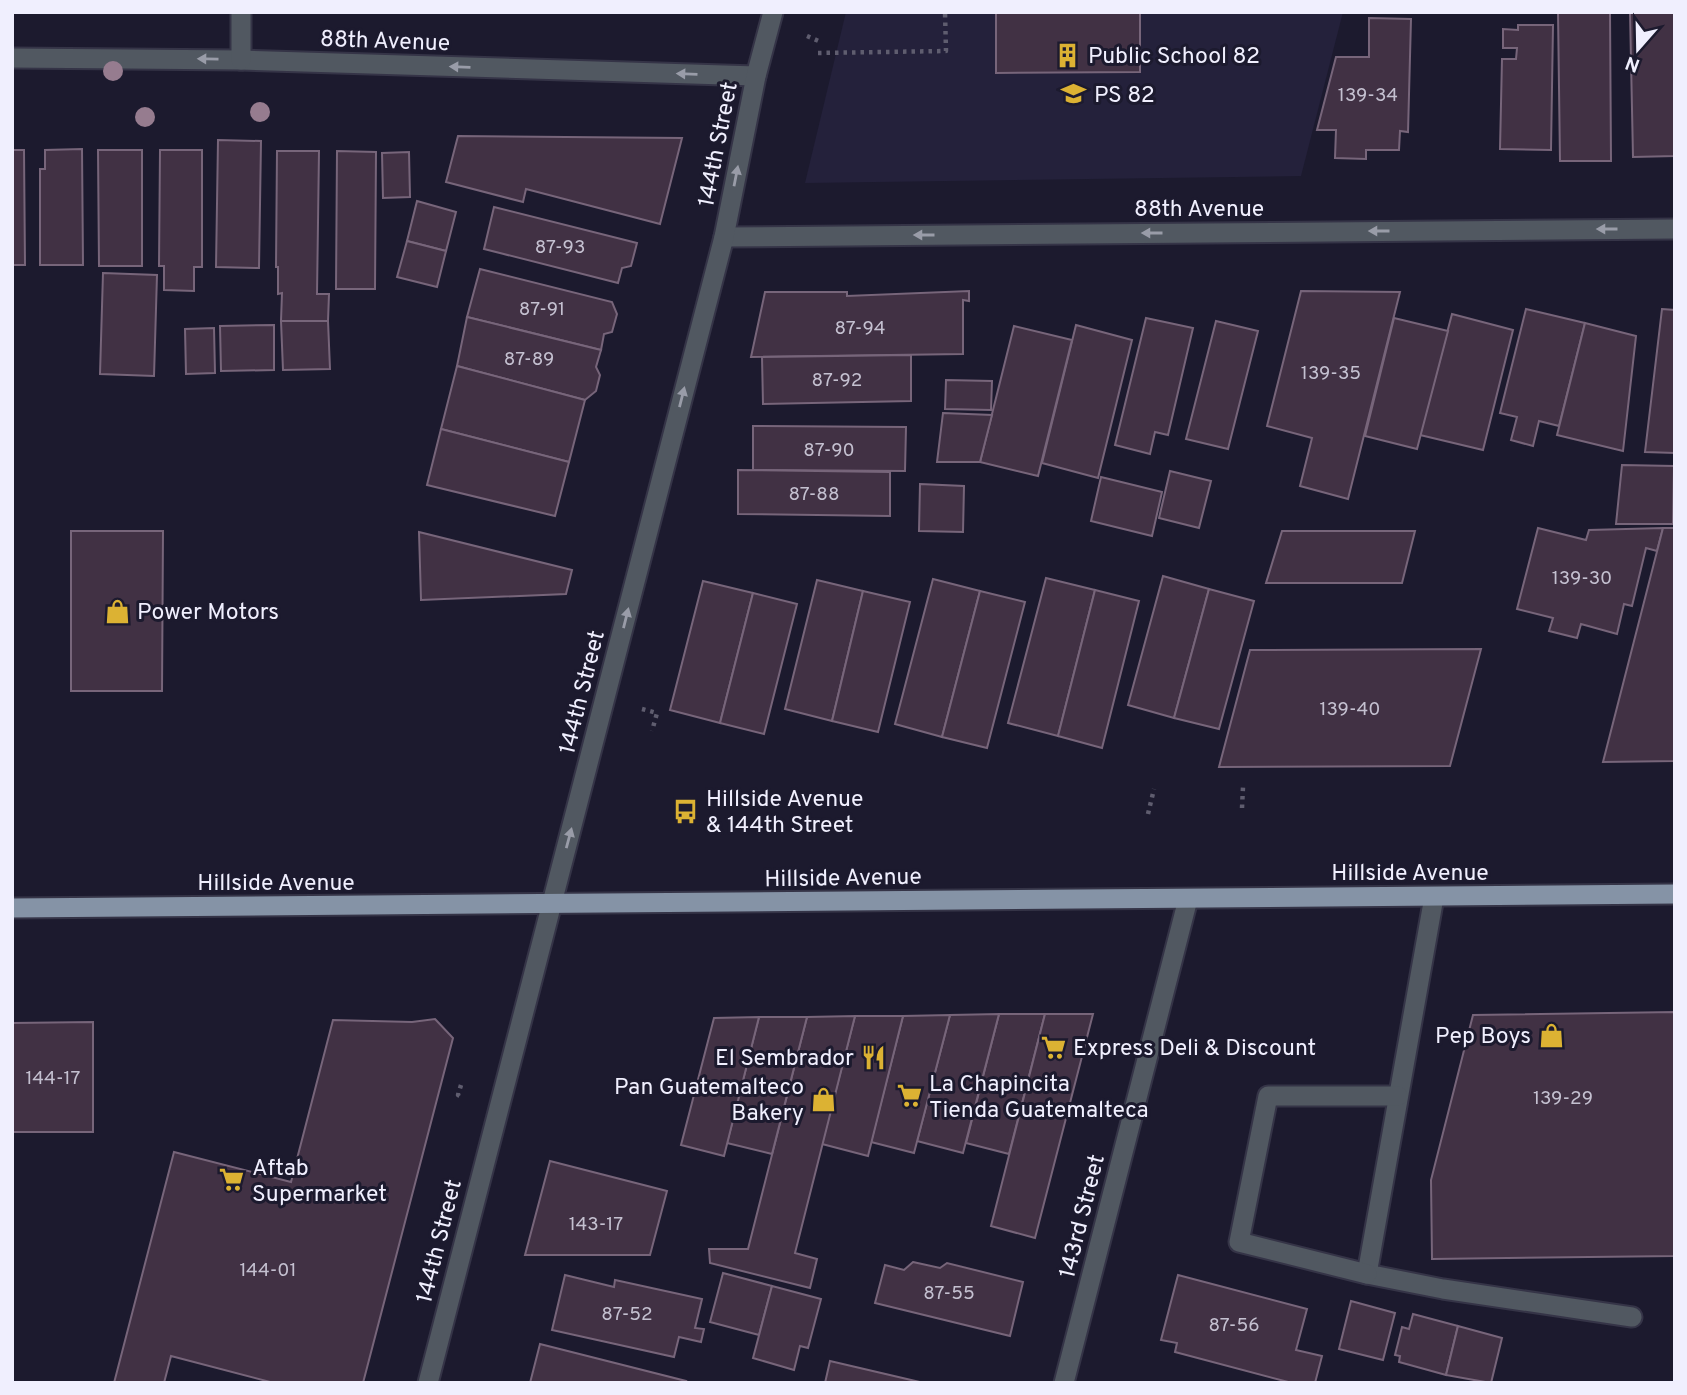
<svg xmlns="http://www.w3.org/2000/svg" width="1687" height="1395" viewBox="0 0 1687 1395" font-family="Overpass,sans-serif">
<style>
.built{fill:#24213b}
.building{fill:#413144;stroke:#77657a;stroke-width:2}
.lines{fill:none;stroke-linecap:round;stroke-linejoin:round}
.service-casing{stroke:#353447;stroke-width:23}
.minor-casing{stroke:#353447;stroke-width:23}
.primary-casing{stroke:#353447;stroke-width:23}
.path{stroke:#5f5d6f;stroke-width:4.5;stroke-dasharray:3.5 5;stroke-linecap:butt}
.service{stroke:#515861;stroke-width:19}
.minor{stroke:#515861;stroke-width:19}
.primary{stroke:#8593a6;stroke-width:19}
.tree{fill:#967c8f}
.oneway{fill:#999ca8}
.labels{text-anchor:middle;stroke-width:6;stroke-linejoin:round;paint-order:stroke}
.number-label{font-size:19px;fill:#c4c0d0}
.street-label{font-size:23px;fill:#f0effe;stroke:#1c1a2e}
.poi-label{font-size:23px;fill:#f0effe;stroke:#1c1a2e;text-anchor:start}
</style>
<rect width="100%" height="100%" fill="#1c1a2e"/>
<path class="built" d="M846,12h497l-42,164 -496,7z"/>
<g class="building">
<path d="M996,12h144v60l-144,1z"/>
<path d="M1558,12h52l1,149h-51z"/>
<path d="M1630,12h45v144l-42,1z"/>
<path d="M1369,18l42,1 -3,113 -8,-1 -1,19h-33v9l-31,-1 1,-28h-19l19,-73h33z"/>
<path d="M1518,25h35l-2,125 -51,-1 2,-90h14l1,-11h-14v-19l15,1z"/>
<path d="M458,136l224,2 -22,86 -134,-35 -3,13 -77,-20z"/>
<path d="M218,140l43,1 -2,127 -43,-1z"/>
<path d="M82,149l1,116h-43v-96h5v-19z"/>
<path d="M12,150h12l1,115h-13z"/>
<path d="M98,150h44v116h-43z"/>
<path d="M160,150h42v117h-8v24l-30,-1v-24h-5z"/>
<path d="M277,151h42l-2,143h12l-1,27h-47l1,-28 -4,1v-27h-2z"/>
<path d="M337,151l39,1 -1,137h-39z"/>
<path d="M409,152l1,45 -27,1 -1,-45z"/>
<path d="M417,201l39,11 -10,39 -39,-10z"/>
<path d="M494,207l143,36 -6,23 -9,2 -4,15 -134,-34z"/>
<path d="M407,241l39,10 -9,36 -40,-10z"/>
<path d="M480,269l132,33 5,12 -5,18 -8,2 -3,16 -134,-33z"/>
<path d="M103,273l54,2 -3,101 -54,-2z"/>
<path d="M969,291v10l-6,-1v54l-212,3 14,-65h82v4z"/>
<path d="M1301,291l99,1 -52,207 -48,-13 12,-48 -45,-12z"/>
<path d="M1526,309l59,14 -26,103 -20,-5 -6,25 -22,-6 6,-23 -17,-4z"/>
<path d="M1662,309l13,1v143l-30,-1z"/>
<path d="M1452,314l61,16 -30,120 -63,-15z"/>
<path d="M467,317l134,33 -5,17 4,8 -4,16 -11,9 -128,-34z"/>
<path d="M1146,318l47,10 -25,107 -13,-3 -5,22 -35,-9z"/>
<path d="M1394,318l54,13 -31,118 -52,-13z"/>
<path d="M281,321h47l2,48 -47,1z"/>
<path d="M1216,321l42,10 -30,118 -42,-10z"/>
<path d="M1585,323l51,13 -13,115 -66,-16z"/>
<path d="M274,325v45l-53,1 -1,-45z"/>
<path d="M1076,325l56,15 -34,138 -56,-15z"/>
<path d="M1014,326l58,14 -34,136 -58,-14z"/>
<path d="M214,328l1,45 -29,1 -1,-45z"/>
<path d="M911,355v46l-148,3 -1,-47z"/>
<path d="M457,366l128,34 -16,62 -128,-33z"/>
<path d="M946,380l46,1 -1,29 -46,-1z"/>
<path d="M943,413l49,2 -12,47h-43z"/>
<path d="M753,426l153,1 -1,44 -152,-1z"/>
<path d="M441,429l128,33 -14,54 -128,-31z"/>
<path d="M1622,465l52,1 -1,58h-57z"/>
<path d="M738,470l152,2v44l-152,-2z"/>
<path d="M1170,471l41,10 -12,47 -40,-10z"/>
<path d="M1101,477l61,15 -10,44 -61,-15z"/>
<path d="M920,484l44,2 -1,46 -44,-1z"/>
<path d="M1538,528l48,12 3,-10 74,-2 -6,23 -11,-3 -14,58 -8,-2 -7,30 -36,-10 -4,14 -28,-7 4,-13 -36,-9z"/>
<path d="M1663,528h12v233l-72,1z"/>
<path d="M71,531h92l-1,160h-91z"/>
<path d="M1282,531h133l-13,52h-136z"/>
<path d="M419,532l153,38 -6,24 -145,6z"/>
<path d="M1163,576l46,13 -35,129 -46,-13z"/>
<path d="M1046,578l49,12 -37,146 -50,-13z"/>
<path d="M933,579l47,12 -38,146 -47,-13z"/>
<path d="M817,580l46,11 -31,130 -47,-12z"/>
<path d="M703,581l50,12 -33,130 -50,-13z"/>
<path d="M1209,589l45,12 -35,128 -45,-11z"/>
<path d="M1095,590l44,11 -37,147 -44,-12z"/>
<path d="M863,591l47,11 -32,130 -46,-11z"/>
<path d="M980,591l45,11 -38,146 -45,-11z"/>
<path d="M753,593l44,11 -33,130 -44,-11z"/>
<path d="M1481,649l-31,117 -231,1 31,-117z"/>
<path d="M1675,1012v244l-243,3 -1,-79 42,-165z"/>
<path d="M999,1014h46l-36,140 -43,-11z"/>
<path d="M999,1014l-36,139 -46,-12 33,-126z"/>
<path d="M1045,1014h48l-58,224 -44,-12z"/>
<path d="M950,1015l-36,138 -43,-11 32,-126z"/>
<path d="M855,1016h48l-35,140 -46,-12z"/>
<path d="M855,1016l-60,237 22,6 -7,29 -100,-25 -1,-14h39l59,-232z"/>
<path d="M759,1017h48l-35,137 -45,-11z"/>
<path d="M759,1017l-35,139 -43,-11 33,-127z"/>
<path d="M435,1019l18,19 -90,345h-89l-103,-27 -7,27h-50l60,-231 117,30 42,-162 79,2z"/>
<path d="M93,1022v110h-81v-109z"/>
<path d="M550,1161l117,30 -17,64h-125z"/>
<path d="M913,1262l27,6 7,-5 76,19 -13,54 -135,-33 10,-38 19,5z"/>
<path d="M723,1273l49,13 -13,49 -49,-13z"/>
<path d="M565,1275l49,12 1,-7 87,19 -7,29 9,1 -3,13 -22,-5 -5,20 -122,-27z"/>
<path d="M1178,1275l129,34 -11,41 26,6 -7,27h-23l-117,-31 2,-9 -16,-3z"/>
<path d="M772,1286l49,13 -13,49 -8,-2 -6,24 -41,-12z"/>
<path d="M1351,1301l44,12 -12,47 -44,-11z"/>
<path d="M1413,1314l45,12 -12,49 -47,-13 1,-6 -5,-1 7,-28 7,2z"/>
<path d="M1458,1326l44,12 -11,45 -45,-8z"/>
<path d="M540,1344l146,37 -1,2h-155z"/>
<path d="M830,1361l94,22h-99z"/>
</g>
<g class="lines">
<defs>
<g id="service">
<path d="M1434,897l-67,377 76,15 189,28"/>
<path d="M1367,1274l-128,-32 29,-146h130"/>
</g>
<g id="minor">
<path d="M12,58l229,2 515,16"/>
<path d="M241,60v-48"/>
<path d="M724,237l951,-8"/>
<path d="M428,1383l296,-1146 32,-161 17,-64"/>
<path d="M1064,1383l124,-484"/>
</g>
<path id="primary" d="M12,908l1663,-14"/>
</defs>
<use href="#service" class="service-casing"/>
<use href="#minor" class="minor-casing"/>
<use href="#primary" class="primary-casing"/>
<g class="path">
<path d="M807,36l14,6"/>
<path d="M818,53l128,-2 -1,-39"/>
<path d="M642,709l15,4 -5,18"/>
<path d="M1242,808l1,-21"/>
<path d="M1148,814l6,-25"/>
<path d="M461,1085l-3,10 6,2"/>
</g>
<use href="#service" class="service"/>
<use href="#minor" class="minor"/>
<use href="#primary" class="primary"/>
</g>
<g class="tree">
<circle cx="113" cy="71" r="10"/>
<circle cx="260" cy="112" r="10"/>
<circle cx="145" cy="117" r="10"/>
</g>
<defs><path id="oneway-solid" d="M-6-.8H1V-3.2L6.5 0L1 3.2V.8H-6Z" transform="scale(1.75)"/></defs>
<g class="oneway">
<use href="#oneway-solid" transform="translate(208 59) rotate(-179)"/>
<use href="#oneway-solid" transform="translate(460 67) rotate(-178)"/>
<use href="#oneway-solid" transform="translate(687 74) rotate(-178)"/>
<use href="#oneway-solid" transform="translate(736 176) rotate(-79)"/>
<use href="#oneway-solid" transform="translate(1607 229) rotate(180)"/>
<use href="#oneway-solid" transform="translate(1379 231) rotate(180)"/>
<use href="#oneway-solid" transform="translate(1152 233) rotate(180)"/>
<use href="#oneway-solid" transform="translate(924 235) rotate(180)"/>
<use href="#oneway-solid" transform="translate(682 397) rotate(-76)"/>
<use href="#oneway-solid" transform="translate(626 618) rotate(-76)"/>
<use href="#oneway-solid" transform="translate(569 838) rotate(-75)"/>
</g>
<defs>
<symbol id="building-bare" viewBox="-9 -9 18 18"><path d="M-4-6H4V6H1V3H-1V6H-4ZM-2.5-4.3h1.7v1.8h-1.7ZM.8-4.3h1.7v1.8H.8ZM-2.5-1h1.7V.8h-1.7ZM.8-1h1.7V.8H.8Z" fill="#dcb233" stroke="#1c1a2e" stroke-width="2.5" paint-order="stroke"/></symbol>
<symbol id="school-bare" viewBox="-9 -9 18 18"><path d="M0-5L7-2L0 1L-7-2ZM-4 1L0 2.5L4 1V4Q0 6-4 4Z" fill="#dcb233" stroke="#1c1a2e" stroke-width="2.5" paint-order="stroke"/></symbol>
<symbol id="shop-bare" viewBox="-9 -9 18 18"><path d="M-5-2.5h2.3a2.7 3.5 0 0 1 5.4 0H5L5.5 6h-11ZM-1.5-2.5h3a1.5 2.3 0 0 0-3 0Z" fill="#dcb233" stroke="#1c1a2e" stroke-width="2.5" paint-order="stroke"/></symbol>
<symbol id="bus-bare" viewBox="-9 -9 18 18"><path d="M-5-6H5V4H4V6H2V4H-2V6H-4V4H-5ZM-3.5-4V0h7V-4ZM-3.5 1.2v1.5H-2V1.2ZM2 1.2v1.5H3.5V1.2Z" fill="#dcb233" stroke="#1c1a2e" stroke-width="2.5" paint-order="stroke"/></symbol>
<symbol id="supermarket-bare" viewBox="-9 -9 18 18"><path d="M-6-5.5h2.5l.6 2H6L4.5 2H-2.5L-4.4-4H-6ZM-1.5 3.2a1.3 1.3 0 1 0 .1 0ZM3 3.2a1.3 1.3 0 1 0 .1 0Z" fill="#dcb233" stroke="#1c1a2e" stroke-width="2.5" paint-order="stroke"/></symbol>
<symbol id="restaurant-bare" viewBox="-9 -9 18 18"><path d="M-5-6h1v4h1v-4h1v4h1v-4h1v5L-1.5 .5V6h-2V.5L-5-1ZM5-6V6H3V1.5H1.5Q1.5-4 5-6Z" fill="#dcb233" stroke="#1c1a2e" stroke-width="2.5" paint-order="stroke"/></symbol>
</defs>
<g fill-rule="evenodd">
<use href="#building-bare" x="1050" y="38" width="35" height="35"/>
<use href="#school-bare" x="1056" y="76" width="35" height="35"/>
<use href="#shop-bare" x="100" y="594" width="35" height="35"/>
<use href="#bus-bare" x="668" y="794" width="35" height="35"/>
<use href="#shop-bare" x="1534" y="1018" width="35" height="35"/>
<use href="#supermarket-bare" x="1036" y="1030" width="35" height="35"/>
<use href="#restaurant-bare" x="856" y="1040" width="35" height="35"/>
<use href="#supermarket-bare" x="892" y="1078" width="35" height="35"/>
<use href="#shop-bare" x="806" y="1082" width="35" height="35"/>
<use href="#supermarket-bare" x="214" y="1162" width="35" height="35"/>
</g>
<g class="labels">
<g class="number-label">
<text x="1368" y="101">139-34</text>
<text x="560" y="253">87-93</text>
<text x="542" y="315">87-91</text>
<text x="860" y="334">87-94</text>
<text x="529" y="365">87-89</text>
<text x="1331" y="379">139-35</text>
<text x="837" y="386">87-92</text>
<text x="829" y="456">87-90</text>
<text x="814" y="500">87-88</text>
<text x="1582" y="584">139-30</text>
<text x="1350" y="715">139-40</text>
<text x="53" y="1084">144-17</text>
<text x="1563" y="1104">139-29</text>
<text x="596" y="1230">143-17</text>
<text x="268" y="1276">144-01</text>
<text x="949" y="1299">87-55</text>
<text x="627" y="1320">87-52</text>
<text x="1234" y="1331">87-56</text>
</g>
<g class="street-label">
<text transform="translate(385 40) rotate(2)" y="8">88th Avenue</text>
<text transform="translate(717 144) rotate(-79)" y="8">144th Street</text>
<text x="1199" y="216">88th Avenue</text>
<text transform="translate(581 692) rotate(-76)" y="8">144th Street</text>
<text x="1410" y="880">Hillside Avenue</text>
<text transform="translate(843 877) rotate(-1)" y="8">Hillside Avenue</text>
<text x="276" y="890">Hillside Avenue</text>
<text transform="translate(1081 1216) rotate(-76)" y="8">143rd Street</text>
<text transform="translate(438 1241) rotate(-76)" y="8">144th Street</text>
</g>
<g class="poi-label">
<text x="1088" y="63">Public School 82</text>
<text x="1094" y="102">PS 82</text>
<text x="137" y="619">Power Motors</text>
<text x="706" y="806">Hillside Avenue<tspan x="706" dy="26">&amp; 144th Street</tspan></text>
<text x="1531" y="1043" text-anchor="end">Pep Boys</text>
<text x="1073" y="1055">Express Deli &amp; Discount</text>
<text x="854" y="1065" text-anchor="end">El Sembrador</text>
<text x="929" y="1091">La Chapincita<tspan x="929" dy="26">Tienda Guatemalteca</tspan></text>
<text x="804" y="1094" text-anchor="end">Pan Guatemalteco<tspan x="804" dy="26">Bakery</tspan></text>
<text x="252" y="1175">Aftab<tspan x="252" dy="26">Supermarket</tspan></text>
</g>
</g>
<rect width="1687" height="1395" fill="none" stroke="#f0effe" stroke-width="28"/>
<g transform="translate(1638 49) rotate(200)" stroke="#1c1a2e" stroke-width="5" paint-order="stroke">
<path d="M0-5L12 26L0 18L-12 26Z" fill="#f0effe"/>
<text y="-10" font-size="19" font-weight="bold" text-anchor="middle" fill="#f0effe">N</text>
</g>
</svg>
